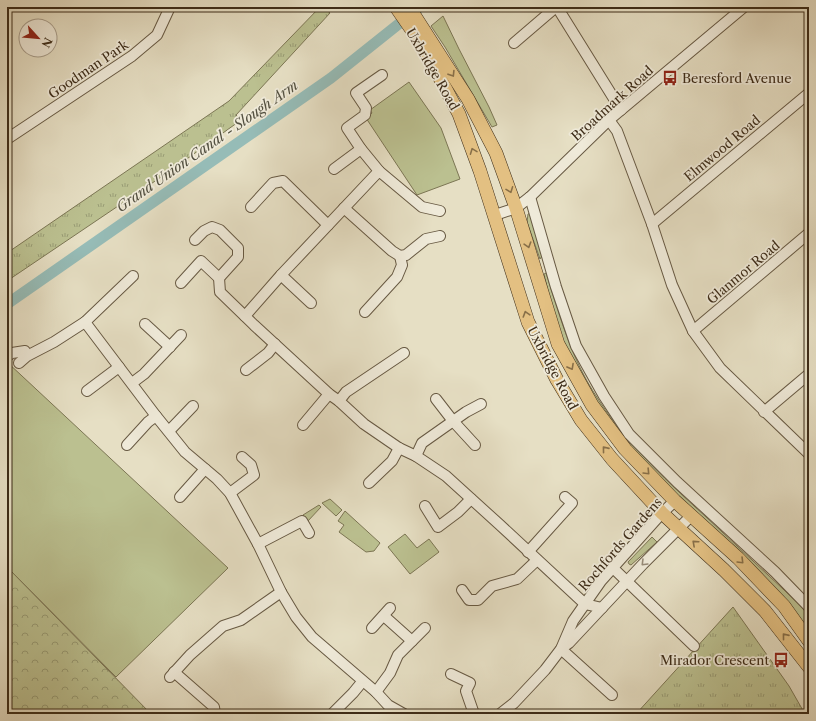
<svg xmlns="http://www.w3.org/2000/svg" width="816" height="721" viewBox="0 0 816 721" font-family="'Libre Caslon Text',serif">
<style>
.grass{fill:#bbc090;stroke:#7c7654}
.forest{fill:url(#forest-crowns);stroke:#7c7654}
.park{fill:url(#park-tufts);stroke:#7c7654}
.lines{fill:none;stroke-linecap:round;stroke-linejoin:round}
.canal{stroke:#96bcb7;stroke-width:11}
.minor-casing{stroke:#675943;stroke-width:12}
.major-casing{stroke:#3d2c18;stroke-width:14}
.minor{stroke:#efead9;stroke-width:10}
.major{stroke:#e3c082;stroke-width:13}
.oneway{stroke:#886f48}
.oneway2{stroke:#968b78}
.labels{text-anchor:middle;stroke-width:3.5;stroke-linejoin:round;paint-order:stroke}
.street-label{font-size:13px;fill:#3d2c18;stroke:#efead9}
.poi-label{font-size:13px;fill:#3d2c18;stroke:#efead9;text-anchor:start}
.water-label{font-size:14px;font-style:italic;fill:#535040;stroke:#efead9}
</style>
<defs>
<pattern id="forest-crowns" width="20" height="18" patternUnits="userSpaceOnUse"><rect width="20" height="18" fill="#bbc090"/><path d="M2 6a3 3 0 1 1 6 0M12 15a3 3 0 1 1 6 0" fill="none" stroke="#999c75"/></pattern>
<pattern id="park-tufts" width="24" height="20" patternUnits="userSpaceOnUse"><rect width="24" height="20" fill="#bbc090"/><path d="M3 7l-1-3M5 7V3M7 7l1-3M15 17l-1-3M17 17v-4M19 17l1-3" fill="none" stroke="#999c75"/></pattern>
</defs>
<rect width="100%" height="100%" fill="#e6dfc4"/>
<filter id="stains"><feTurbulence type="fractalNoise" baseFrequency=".005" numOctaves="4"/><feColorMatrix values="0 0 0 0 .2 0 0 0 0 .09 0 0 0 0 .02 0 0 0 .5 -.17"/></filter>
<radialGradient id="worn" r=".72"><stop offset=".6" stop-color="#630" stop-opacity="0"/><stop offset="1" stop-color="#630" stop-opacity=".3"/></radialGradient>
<g class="grass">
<path d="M443,16l16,33 30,58 8,18 -5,2 -47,-80 -14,-21z"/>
<path d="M409,82l32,46 19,51 -43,16 -51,-77 6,-5 -2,-3z"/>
<path d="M530,213l12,43 -2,3 -13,-37 1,-8z"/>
<path d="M546,273c12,37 22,74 41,108 30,53 74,95 119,136 31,29 62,58 93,87l10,12v17l-137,-141 -66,-74 -26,-42 -24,-51 -12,-51z"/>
<path d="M7,362l221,206 -112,109 -109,-110z"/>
<path d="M330,499l12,11 -6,6 -14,-13z"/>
<path d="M319,505l2,2 -14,15 -4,-7z"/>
<path d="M345,511l35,32 -6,8 -8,1 -27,-20 5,-7 -6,-4z"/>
<path d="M405,534l12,14 12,-9 10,13 -29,22 -22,-27z"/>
<path d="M652,537l5,5 -26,23 -2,-1 -1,-2z"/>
</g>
<path class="forest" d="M7,567l144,147h-144z"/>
<g class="park">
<path d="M320,7h3l7,6 -94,102 5,5 -71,51 -163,110v-28l222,-152z"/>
<path d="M733,607l56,79 16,28h-169z"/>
</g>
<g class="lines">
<path class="canal" d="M7,304l324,-226 89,-71"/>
<defs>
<g id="minor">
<path d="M557,7l64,103"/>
<path d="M514,43l42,-36"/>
<path d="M609,120l8,11 35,93 20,61 21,46 27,37 89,86"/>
<path d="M7,139l125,-83 25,-21 13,-28"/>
<path d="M334,169l27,-20"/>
<path d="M379,171l-18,-22 -14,-21 18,-13 1,-7 -10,-15 26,-18"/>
<path d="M530,197l26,90 20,59 28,50 25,38 48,48 98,90 34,35"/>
<path d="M251,207l22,-24 10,-2 45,44"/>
<path d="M344,208l48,43 8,5 6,-1 20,-16 14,-3"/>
<path d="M495,215l21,-7 14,-11 79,-77 135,-113"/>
<path d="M652,224l157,-131"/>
<path d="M195,240l9,-9 8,-4 8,3 18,18v9l-19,21"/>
<path d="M281,275l30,28"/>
<path d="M181,283l20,-22 18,17 1,14 34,33 75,69 10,7 25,23 35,24 17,8 30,20 54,49 85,79 17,4"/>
<path d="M365,312l32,-35 5,-12 -2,-9"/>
<path d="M245,316l36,-41 98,-104 43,36 18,4"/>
<path d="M85,322l71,94 29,36 32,27 13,14 28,51 23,48 15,25 16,20 64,55 12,13 16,9"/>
<path d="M145,324l25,23"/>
<path d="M693,331l116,-98"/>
<path d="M7,356l5,-3 13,-2"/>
<path d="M19,363l8,-7 27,-14 31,-20 48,-46"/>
<path d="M246,370l22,-17 7,-9"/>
<path d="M132,383l12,-9 37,-39"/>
<path d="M87,391l32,-24"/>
<path d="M436,399l17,22 22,24"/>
<path d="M339,401l7,-9 58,-39"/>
<path d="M764,412l45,-38"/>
<path d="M303,425l26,-31"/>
<path d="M169,431l24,-25"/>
<path d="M127,445l21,-23 8,-6"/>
<path d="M416,456l6,-13 44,-31 15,-8"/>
<path d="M369,483l23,-22 7,-13"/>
<path d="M230,493l24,-18 -3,-10 -9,-8"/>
<path d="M180,497l25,-28"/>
<path d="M425,506l13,21 20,-15 13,-13"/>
<path d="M258,544l44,-23 7,12"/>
<path d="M528,552l44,-49 -7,-6"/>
<path d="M613,568l81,78"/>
<path d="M462,590l7,10h9l14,-14 25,-7 20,-19"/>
<path d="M384,616l28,25"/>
<path d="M372,628l18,-20"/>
<path d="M562,648l7,-5 74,-79 48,-48"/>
<path d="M561,649l51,46"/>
<path d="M174,672l40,35 1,7"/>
<path d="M451,674l19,9 -4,8 8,23"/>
<path d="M170,677l20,-22 33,-29 18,-6 40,-28"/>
<path d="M376,692l14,-19 8,-18 27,-27"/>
<path d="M332,714l21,-21 9,-11"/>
<path d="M500,714l14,-11 31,-33 16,-21 12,-28 28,-40 61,-68 13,-12"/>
</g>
<g id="major">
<path d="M396,7l27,39 36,68 21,57 48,151 29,58 24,40 31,39 50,54 62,57 41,41 44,56"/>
<path d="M409,7l59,92 28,54 20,55 42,136 34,61 33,44 50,52 63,57 46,48 25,35"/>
</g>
</defs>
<use href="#minor" class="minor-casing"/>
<use href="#major" class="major-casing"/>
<use href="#minor" class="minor"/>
<use href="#major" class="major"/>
</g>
<defs><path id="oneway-chevron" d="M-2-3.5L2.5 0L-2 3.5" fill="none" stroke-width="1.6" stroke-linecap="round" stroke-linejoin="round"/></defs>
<g class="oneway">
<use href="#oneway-chevron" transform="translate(452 74) rotate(58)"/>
<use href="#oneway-chevron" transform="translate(473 151) rotate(-111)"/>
<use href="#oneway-chevron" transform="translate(510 190) rotate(69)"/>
<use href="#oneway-chevron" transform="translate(528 245) rotate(73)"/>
<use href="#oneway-chevron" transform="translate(526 314) rotate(-107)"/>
<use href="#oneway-chevron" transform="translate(571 367) rotate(61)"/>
<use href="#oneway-chevron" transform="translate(605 449) rotate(-129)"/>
<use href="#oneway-chevron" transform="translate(647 472) rotate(46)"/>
<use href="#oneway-chevron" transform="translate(695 543) rotate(-138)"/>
<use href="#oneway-chevron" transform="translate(741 561) rotate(45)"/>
<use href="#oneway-chevron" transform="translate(785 636) rotate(-129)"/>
</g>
<use class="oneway2" href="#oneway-chevron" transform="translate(644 563) rotate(135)"/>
<defs>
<symbol id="bus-bare" viewBox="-9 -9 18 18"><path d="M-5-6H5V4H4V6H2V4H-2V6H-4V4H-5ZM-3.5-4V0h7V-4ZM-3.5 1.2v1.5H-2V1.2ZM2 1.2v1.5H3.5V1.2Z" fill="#8f2418" stroke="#efead9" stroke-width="2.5" paint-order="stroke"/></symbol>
</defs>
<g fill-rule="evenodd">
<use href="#bus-bare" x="659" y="67" width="22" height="22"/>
<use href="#bus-bare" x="770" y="649" width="22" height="22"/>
</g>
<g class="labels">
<g class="street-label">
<text transform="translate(88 69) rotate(-34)" y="5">Goodman Park</text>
<text transform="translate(433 69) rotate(60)" y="5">Uxbridge Road</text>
<text transform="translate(612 103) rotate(-42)" y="5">Broadmark Road</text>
<text transform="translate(722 148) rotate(-40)" y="5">Elmwood Road</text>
<text transform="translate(743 272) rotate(-40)" y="5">Glanmor Road</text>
<text transform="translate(553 368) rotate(62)" y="5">Uxbridge Road</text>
<text transform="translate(620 544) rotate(-49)" y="5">Rochfords Gardens</text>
</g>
<g class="poi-label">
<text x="682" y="83">Beresford Avenue</text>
<text x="769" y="665" text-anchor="end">Mirador Crescent</text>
</g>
<g class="water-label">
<text transform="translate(207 146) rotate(-35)" y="5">Grand Union Canal - Slough Arm</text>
</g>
</g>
<rect width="816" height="721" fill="none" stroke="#e6dfc4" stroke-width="24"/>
<rect x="8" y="8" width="800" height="705" fill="none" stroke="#3d2c18" stroke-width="2"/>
<rect x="12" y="12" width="792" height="697" fill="none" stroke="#3d2c18"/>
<g transform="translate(38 38) rotate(117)"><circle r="19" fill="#efead9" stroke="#a89e8c"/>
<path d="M0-3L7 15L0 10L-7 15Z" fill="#8f2418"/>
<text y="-6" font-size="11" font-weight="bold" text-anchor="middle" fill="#3d2c18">N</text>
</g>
<rect width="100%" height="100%" filter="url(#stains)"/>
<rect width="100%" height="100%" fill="url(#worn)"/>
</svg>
